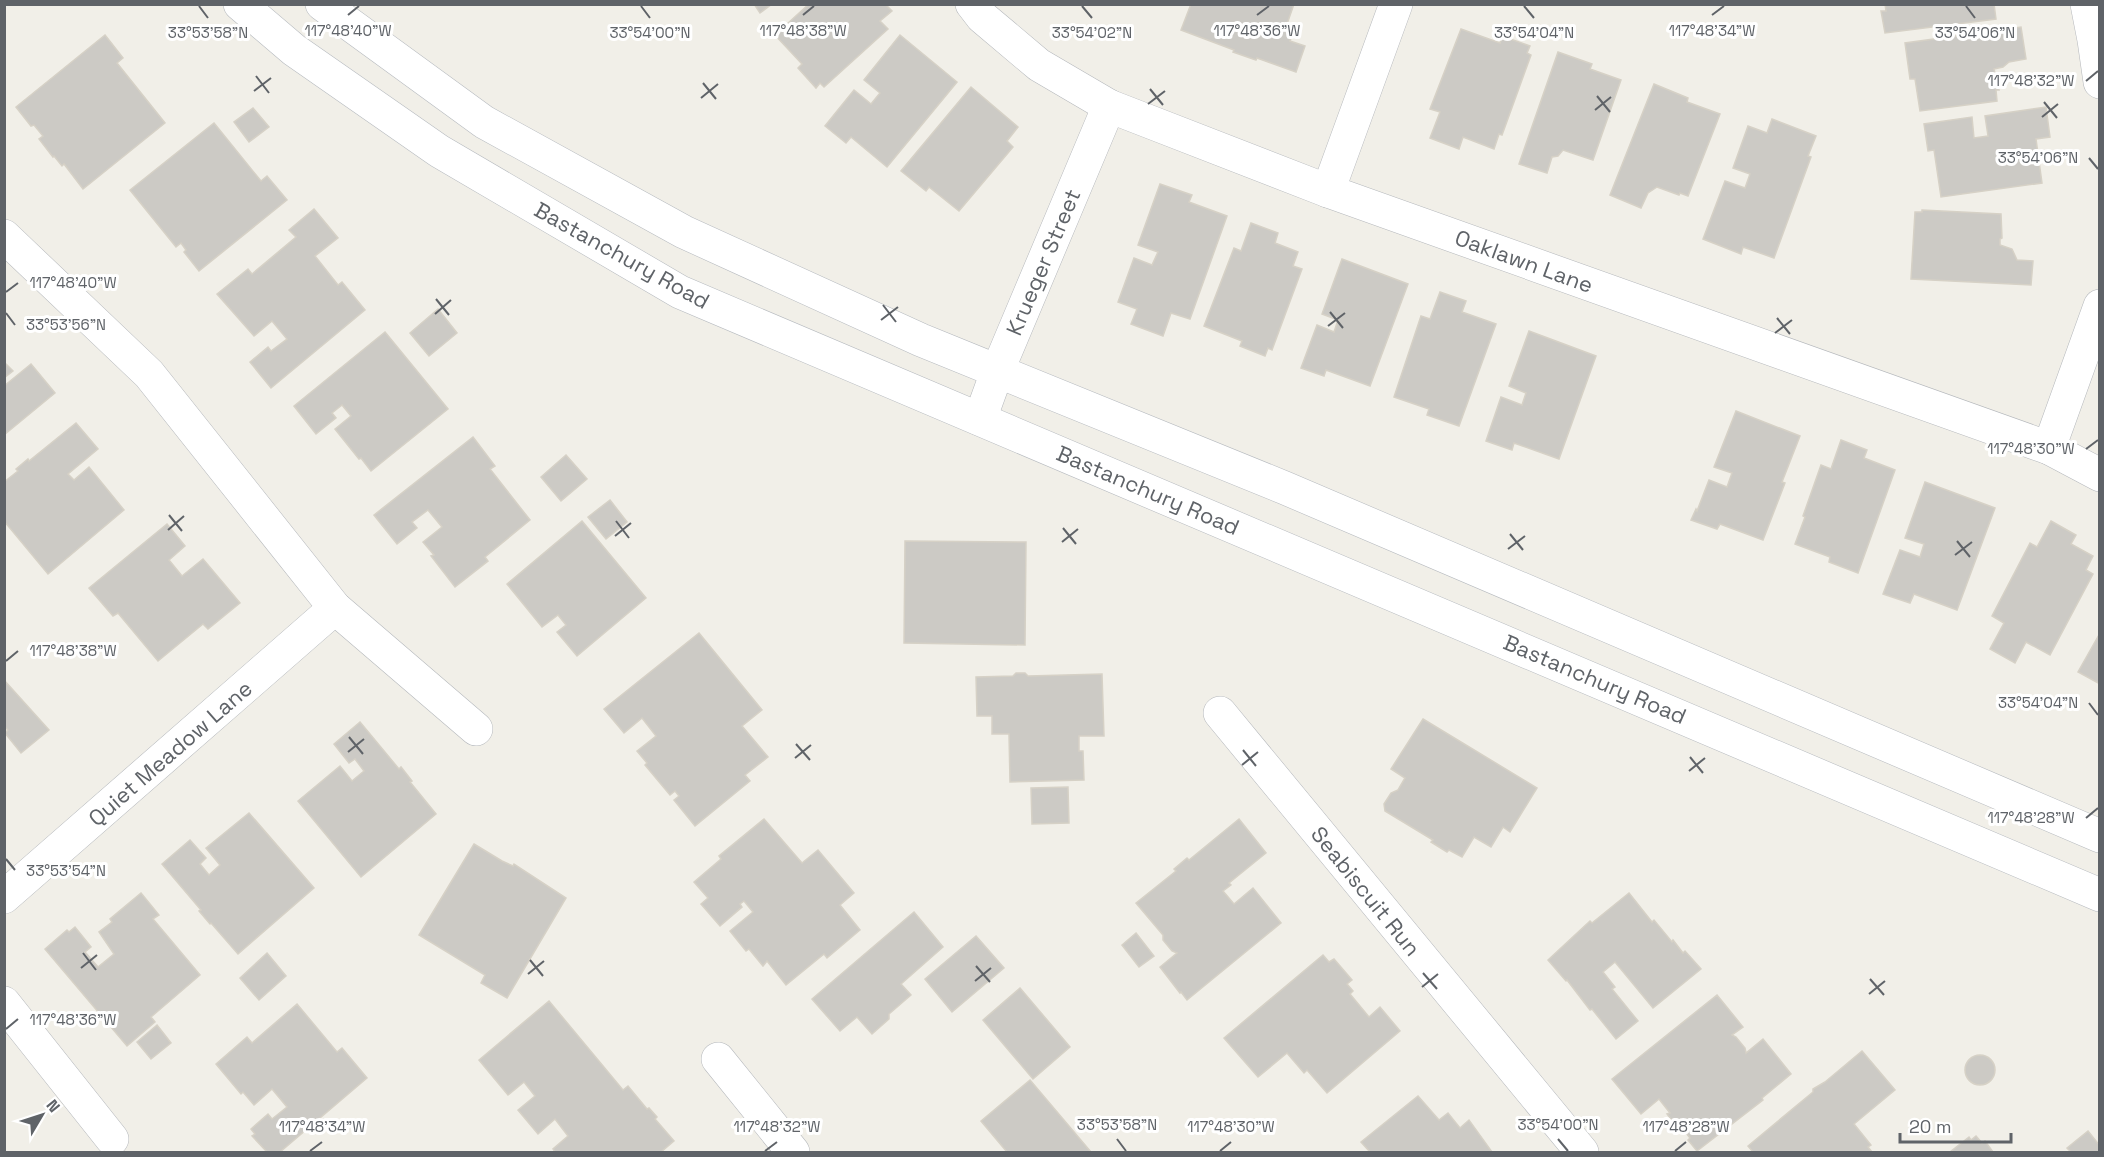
<svg xmlns="http://www.w3.org/2000/svg" width="2104" height="1157" viewBox="0 0 2104 1157" font-family="'Space Grotesk',sans-serif">
<style>
.building{fill:#cccac5;stroke:#d6d1c6;stroke-width:1.5}
.lines{fill:none;stroke-linecap:round;stroke-linejoin:round}
.street-casing{stroke:#b5b8bc;stroke-width:34}
.secondary-casing{stroke:#b6babf;stroke-width:34}
.street{stroke:#fff;stroke-width:33}
.secondary{stroke:#fff;stroke-width:33}
.ticks{fill:none;stroke:#5f6368;stroke-width:2}
.labels{text-anchor:middle;stroke-width:6;stroke-linejoin:round;paint-order:stroke}
.street-label{font-size:22px;fill:#5f6368;stroke:#fff}
.ticks-label{font-size:15px;text-anchor:middle;fill:#5f6368;stroke:#fff;stroke-width:6;stroke-linejoin:round;paint-order:stroke}
</style>
<rect width="100%" height="100%" fill="#f1efe8"/>
<g class="building">
<path d="M754,4h18l-12,9z"/>
<path d="M809,4h76l7,7 -12,10 8,8 -64,58 -4,-4 -4,5 -18,-20 4,-4 -27,-29z"/>
<path d="M1191,4h103l-8,23 8,2 -4,12 15,5 -9,26 -39,-14 -1,2 -23,-8 1,-2 -53,-20z"/>
<path d="M1885,4h109l2,15 -111,14 -4,-22h5z"/>
<path d="M2021,27l5,32 -17,3 -6,5 -9,2 5,21h-3l1,11 -77,10 -5,-32h-5l-5,-36z"/>
<path d="M1461,29l39,14 2,-7 28,10 -3,7 4,2 -29,80 -3,-1 -5,15 -31,-12 -4,12 -29,-11 10,-26 -10,-3z"/>
<path d="M105,35l18,23 -6,5 48,60 -82,66 -19,-25 -2,2 -8,-10 -1,1 -14,-18 4,-3 -9,-11 -3,1 -15,-19z"/>
<path d="M900,35l57,47 -70,85 -36,-30 -5,6 -21,-17 29,-36 17,14 9,-11 -16,-13z"/>
<path d="M1558,52l34,12 -2,5 31,11 -28,80 -30,-10 -5,6 -6,1 -5,16 -28,-9z"/>
<path d="M1654,84l34,14 -1,4 33,12 -32,82 -8,-3 -1,2 -22,-8 -9,6 -7,15 -31,-13z"/>
<path d="M971,87l47,40 -11,14 6,6 -54,64 -30,-24 -3,4 -25,-20z"/>
<path d="M2046,107l4,30 -14,2 6,44 -101,14 -7,-47 -6,1 -4,-27 48,-7 2,21 14,-2 -3,-20z"/>
<path d="M253,108l16,19 -20,15 -15,-20z"/>
<path d="M1772,119l44,17 -8,20 3,1 -37,101 -31,-11 -2,7 -38,-15 22,-58 20,7 5,-14 -17,-6 15,-42 19,7z"/>
<path d="M214,123l47,58 6,-5 20,24 -88,71 -15,-19 2,-2 -5,-7 -5,4 -46,-57z"/>
<path d="M1160,184l32,11 -3,7 38,14 -37,103 -19,-6 -8,23 -32,-12 6,-15 -19,-7 16,-44 18,7 6,-13 -20,-7z"/>
<path d="M314,209l24,29 -23,18 23,29 4,-3 23,28 -94,78 -21,-26 18,-15 3,4 16,-12 -15,-18 -18,15 -37,-42 31,-25 4,5 44,-37 -7,-7z"/>
<path d="M1922,210l79,4 1,24 -2,1v6l12,4 5,11 16,1 -2,24 -120,-6 4,-67h7z"/>
<path d="M1251,223l27,10 -3,10 23,9 -5,14 9,3 -30,81 -4,-2 -3,8 -25,-10 2,-5 -38,-15 30,-78 7,3z"/>
<path d="M1342,259l66,25 -38,102 -44,-16 -2,6 -23,-8 16,-43 17,7 4,-12 -16,-6z"/>
<path d="M1440,292l26,9 -4,11 34,12 -37,102 -32,-11 2,-6 -35,-12 27,-81 9,3z"/>
<path d="M438,309l19,24 -28,23 -19,-23z"/>
<path d="M1529,331l67,25 -37,103 -45,-16 -2,7 -26,-9 15,-44 21,8 4,-12 -17,-7z"/>
<path d="M385,332l63,77 -77,62 -10,-13 -2,1 -24,-30 16,-13 -9,-11 -10,8 4,5 -20,16 -22,-28z"/>
<path d="M4,362l9,9 -9,7z"/>
<path d="M31,364l24,29 -51,42v-49z"/>
<path d="M1736,411l64,25 -18,46 3,1 -22,57 -43,-16 -3,5 -26,-9 5,-11 1,2 12,-31 18,7 5,-14 -18,-6z"/>
<path d="M76,423l22,26 -30,25 6,6 15,-13 35,43 -76,64 -44,-53v-39l14,-11 -2,-2 12,-10 1,2z"/>
<path d="M473,437l22,29 -5,3 40,51 -45,37 3,4 -33,26 -24,-31 3,-1 -11,-13 19,-15 -14,-17 -16,12 5,6 -20,16 -23,-29z"/>
<path d="M1841,440l26,10 -3,8 31,12 -37,103 -29,-11 1,-5 -35,-13 10,-27 -2,-1 18,-51 10,4z"/>
<path d="M566,455l21,24 -26,22 -20,-24z"/>
<path d="M1925,482l70,26 -38,102 -43,-16 -4,9 -27,-9 17,-44 20,7 4,-13 -19,-6z"/>
<path d="M610,500l17,22 -21,17 -18,-22z"/>
<path d="M582,521l64,77 -69,58 -20,-24 9,-7 -8,-10 -16,12 -35,-43z"/>
<path d="M2051,521l25,14 -5,9 22,12 -7,14 7,4 -43,81 -24,-13 -11,21 -25,-14 14,-26 -12,-7 38,-73 7,4z"/>
<path d="M167,524l18,22 -16,14 13,16 21,-17 37,44 -32,26 -5,-5 -45,37 -40,-48 -5,3 -24,-28z"/>
<path d="M905,541l121,1 -1,103 -121,-2z"/>
<path d="M699,633l63,77 -20,16 26,31 -23,18 5,6 -55,45 -21,-26 5,-4 -4,-5 -5,4 -25,-30 2,-2 -10,-12 19,-15 -14,-18 -18,15 -20,-24z"/>
<path d="M2100,633v51l-22,-12z"/>
<path d="M1016,673h9l3,3 74,-2 2,62h-25v15h4l1,29 -74,2 -1,-48h-17v-18h-15l-1,-39 37,-1z"/>
<path d="M4,680l45,50 -28,23 -16,-20 3,-3 -4,-4z"/>
<path d="M1423,719l114,69 -27,44 -7,-5 -12,20 -17,-10 -12,20 -13,-7 -2,2 -16,-10 2,-2 -48,-29 -1,-7 7,-11 7,-3 7,-12 -14,-9z"/>
<path d="M360,722l39,47 2,-2 11,14 -2,1 26,32 -75,63 -63,-76 42,-35 12,15 12,-10 -9,-12 -6,4 -15,-19z"/>
<path d="M1068,787l1,36 -37,1 -1,-36z"/>
<path d="M249,813l65,75 -76,66 -27,-31 -1,1 -11,-13 2,-1 -39,-46 28,-24 16,18 -6,6 9,11 11,-10 -14,-17z"/>
<path d="M764,819l38,44 16,-13 36,43 -14,12 20,25 -33,28 -3,-4 -38,31 -19,-24 -4,5 -14,-17 -3,2 -16,-20 23,-19 -9,-11 -4,3 2,3 -22,19 -19,-22 7,-6 -14,-16 27,-23 -2,-3z"/>
<path d="M1239,819l27,34 -37,30 2,2 -8,6 11,13 19,-16 28,35 -94,77 -6,-8 -1,1 -20,-26 17,-14 -5,-2 -9,-11v-5l-27,-32 40,-32 -2,-2 13,-11 2,2z"/>
<path d="M474,844l28,17 11,5 1,-2 52,34 -59,100 -26,-15 4,-8 -66,-40z"/>
<path d="M141,893l18,22 -6,4 47,56 -49,42 4,5 -28,24 -82,-97 22,-19 2,2 6,-5 16,20 -6,5 13,15 16,-13 -15,-22 13,-10 -2,-3z"/>
<path d="M1629,893l23,29 2,-2 18,22 1,-2 10,13 2,-2 16,18 -48,39 -38,-46 -12,10 12,15 -3,2 26,32 -22,18 -24,-30 -2,1 -23,-30 -1,1 -18,-21 42,-39 2,2z"/>
<path d="M914,912l29,35 -42,37 10,11 -22,19v5l-17,15 -15,-17 -17,14 -28,-32z"/>
<path d="M1136,933l18,23 -15,11 -17,-22z"/>
<path d="M976,936l28,32 -52,44 -27,-33z"/>
<path d="M267,953l19,23 -27,24 -19,-22z"/>
<path d="M1323,955l6,7 5,-3 18,21 -5,4 6,7 -3,3 19,23 11,-10 20,24 -73,62 -20,-23 -3,3 -17,-20 -29,24 -34,-39z"/>
<path d="M1020,988l50,59 -37,32 -50,-59z"/>
<path d="M1717,995l26,32 -11,8 4,2 9,11 1,5 17,-14 28,35 -29,24 1,2 -66,51 -9,-11 2,-2 -11,-14 -3,2 -9,-12 3,-1 -11,-14 -18,15 -29,-35z"/>
<path d="M549,1001l74,89 5,-4 19,23 2,-1 8,9 -2,2 19,22 -13,11h-106l-2,-3 15,-13 -13,-17 -17,15 -20,-24 17,-14 -11,-14 -16,13 -29,-35z"/>
<path d="M297,1004l40,48 5,-4 25,30 -87,74h-13l-15,-16 3,-2 -4,-5 17,-15 4,5 15,-12 -15,-18 -18,16 -11,-13 -2,2 -25,-30 31,-27 5,6z"/>
<path d="M157,1025l14,18 -20,16 -14,-17z"/>
<path d="M1862,1051l33,39 -41,34 17,21 -3,2 4,5h-119l-5,-6 65,-54v-3l12,-7z"/>
<circle cx="1980" cy="1070" r="15"/>
<path d="M1030,1080l61,72h-84l-26,-31z"/>
<path d="M1418,1096l21,24 9,-7 12,15 9,-8 23,32h-122l-9,-10z"/>
<path d="M2088,1131l12,15v6h-29l-4,-4z"/>
<path d="M1976,1136l6,7 3,-2 8,11h-43l19,-15 2,3z"/>
</g>
<g class="lines">
<defs>
<g id="street">
<path d="M972,4l10,13 57,48 70,41 219,85 721,257 51,27"/>
<path d="M2087,4l7,36 6,42"/>
<path d="M1328,191l68,-187"/>
<path d="M4,236l145,138 186,234 141,121"/>
<path d="M980,419l17,-47 112,-266"/>
<path d="M2049,448l51,-142"/>
<path d="M1220,713l362,439"/>
<path d="M4,897l331,-289"/>
<path d="M4,1003l108,136"/>
<path d="M718,1059l75,93"/>
</g>
<g id="secondary">
<path d="M240,4l54,46 145,101 241,141 1420,603"/>
<path d="M322,4l162,118 200,110 237,108 364,148 815,348"/>
</g>
</defs>
<use href="#street" class="street-casing"/>
<use href="#secondary" class="secondary-casing"/>
<use href="#street" class="street"/>
<use href="#secondary" class="secondary"/>
</g>
<path class="ticks" d="M199,6l9,12M641,6l9,12M1082,6l10,12M1524,6l10,12M1966,6l9,12M348,15l11,-9M803,15l11,-9M1257,15l12,-9M1712,15l12,-9M256,76l13,17M2086,81l12,-10M703,83l13,16M1150,89l13,16M254,91l17,-13M1597,96l13,16M701,98l17,-14M2044,102l13,16M1148,104l17,-13M1595,110l16,-13M2042,117l16,-13M2089,158l9,11M6,292l12,-9M436,299l13,16M883,305l13,17M1330,312l13,16M6,313l9,12M435,314l16,-14M1777,318l13,16M881,320l17,-13M1328,326l17,-13M1775,333l17,-13M2086,449l12,-9M169,515l13,16M616,521l13,17M1063,528l13,16M168,530l16,-14M1510,534l13,16M615,536l16,-13M1957,541l13,16M1062,542l16,-13M1508,549l17,-13M1955,555l17,-13M6,661l12,-10M2089,703l9,12M349,737l14,17M796,744l14,16M1243,750l13,16M348,752l16,-13M1690,757l13,16M795,758l16,-13M1242,765l16,-13M1689,771l16,-13M2086,818l12,-10M6,859l9,11M83,953l13,17M530,960l13,16M976,966l14,16M81,968l16,-13M1423,973l14,16M528,974l16,-13M1870,979l14,16M975,981l16,-13M1422,987l16,-13M1869,994l16,-13M6,1029l12,-10M1117,1139l9,12M1558,1139l10,12M310,1151l12,-9M765,1151l12,-9M1220,1151l11,-9M1675,1151l11,-9"/>
<g class="labels">
<g class="street-label">
<text transform="translate(622 255) rotate(29)" y="8">Bastanchury Road</text>
<text transform="translate(1524 261) rotate(20)" y="8">Oaklawn Lane</text>
<text transform="translate(1043 262) rotate(-67)" y="8">Krueger Street</text>
<text transform="translate(1148 490) rotate(23)" y="8">Bastanchury Road</text>
<text transform="translate(1595 679) rotate(23)" y="8">Bastanchury Road</text>
<text transform="translate(170 753) rotate(-41)" y="8">Quiet Meadow Lane</text>
<text transform="translate(1366 891) rotate(51)" y="8">Seabiscuit Run</text>
</g>
</g>
<g class="ticks-label">
<text x="348" y="36">117°48'40"W</text>
<text x="803" y="36">117°48'38"W</text>
<text x="1712" y="36">117°48'34"W</text>
<text x="1257" y="36">117°48'36"W</text>
<text x="650" y="38">33°54'00"N</text>
<text x="1092" y="38">33°54'02"N</text>
<text x="1534" y="38">33°54'04"N</text>
<text x="1975" y="38">33°54'06"N</text>
<text x="208" y="38">33°53'58"N</text>
<text x="2031" y="86">117°48'32"W</text>
<text x="2038" y="163">33°54'06"N</text>
<text x="73" y="288">117°48'40"W</text>
<text x="66" y="330">33°53'56"N</text>
<text x="2031" y="454">117°48'30"W</text>
<text x="73" y="656">117°48'38"W</text>
<text x="2038" y="708">33°54'04"N</text>
<text x="2031" y="823">117°48'28"W</text>
<text x="66" y="876">33°53'54"N</text>
<text x="73" y="1025">117°48'36"W</text>
<text x="1117" y="1130">33°53'58"N</text>
<text x="1558" y="1130">33°54'00"N</text>
<text x="322" y="1132">117°48'34"W</text>
<text x="777" y="1132">117°48'32"W</text>
<text x="1231" y="1132">117°48'30"W</text>
<text x="1686" y="1132">117°48'28"W</text>
</g>
<rect width="2104" height="1157" fill="none" stroke="#5f6368" stroke-width="12"/>
<g transform="translate(42 1115) rotate(51)" stroke="#ffffff" stroke-width="4.5" paint-order="stroke">
<path d="M0-4.5L10 22L0 15L-10 22Z" fill="#5f6368"/>
<text y="-9" font-size="16" font-weight="bold" text-anchor="middle" fill="#5f6368">N</text>
</g>
<path d="M1900 1133v9h111v-9" fill="none" stroke="#5f6368" stroke-width="3"/>
<text x="1909" y="1133" font-size="18" fill="#5f6368" stroke="#ffffff" stroke-width="4.5" paint-order="stroke">20 m</text>
</svg>
